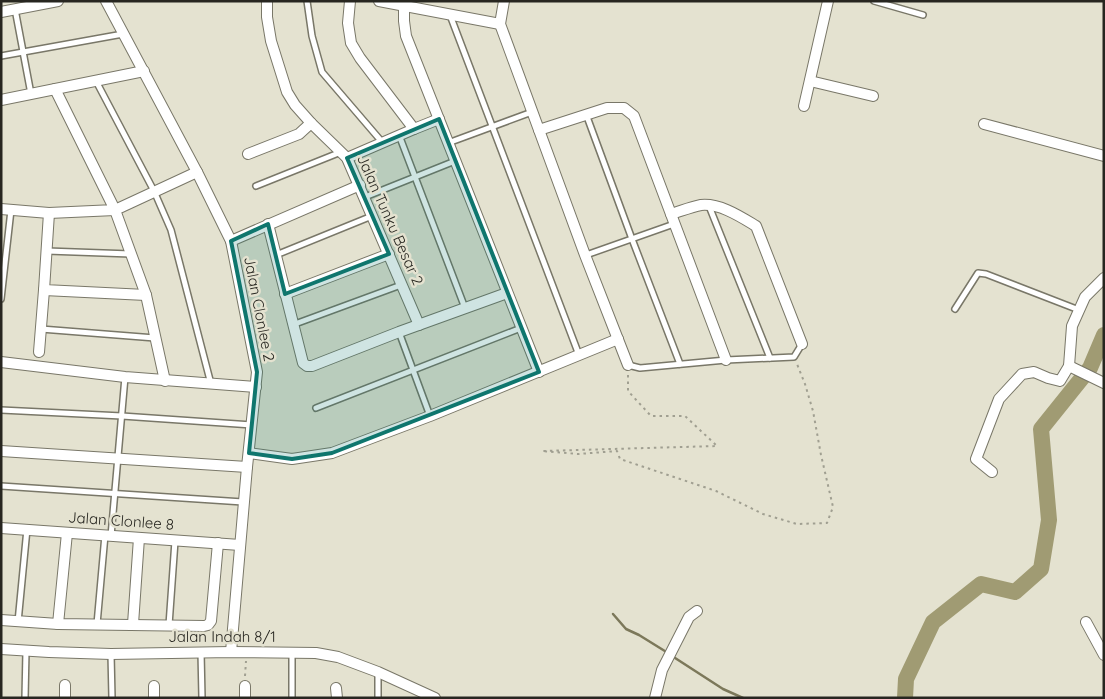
<svg xmlns="http://www.w3.org/2000/svg" width="1105" height="699" viewBox="0 0 1105 699" font-family="Quicksand,sans-serif">
<style>
.lines{fill:none;stroke-linecap:round;stroke-linejoin:round}
.stream{stroke:#7c785a;stroke-width:2.5}
.river{stroke:#a09b73;stroke-width:16}
.service-casing{stroke:#797768;stroke-width:8}
.minor-casing{stroke:#797768;stroke-width:12}
.path{stroke:#a09f91;stroke-width:2;stroke-dasharray:2.5 4;stroke-linecap:butt}
.service{stroke:#fff;stroke-width:5}
.minor{stroke:#fff;stroke-width:10}
.marked{fill:#0f766e;fill-opacity:0.2;stroke:#0f766e;stroke-width:4;stroke-linejoin:round}
.labels{text-anchor:middle;stroke-width:5;stroke-linejoin:round;paint-order:stroke}
.street-label{font-size:15px;fill:#272620;stroke:#e4e2d0}
</style>
<rect width="100%" height="100%" fill="#e4e2d0"/>
<g class="lines">
<g class="stream">
<path d="M613,614l13,15 13,6 29,18"/>
<path d="M672,656l51,33 20,9"/>
</g>
<path class="river" d="M905,698l1,-19 27,-57 48,-38 34,8 26,-23 8,-49 -8,-91 49,-61 14,-33"/>
<defs>
<g id="service">
<path d="M307,1l5,35 10,36 60,70"/>
<path d="M874,1l49,14"/>
<path d="M15,9l16,85"/>
<path d="M450,15l129,340"/>
<path d="M1,56l122,-22"/>
<path d="M96,81l58,110 17,39 40,154"/>
<path d="M586,114l46,125 48,125"/>
<path d="M399,135l66,173"/>
<path d="M448,143l84,-31"/>
<path d="M256,186l85,-34"/>
<path d="M365,197l90,-36"/>
<path d="M709,206l61,152"/>
<path d="M47,251l84,3"/>
<path d="M276,255l96,-39"/>
<path d="M586,255l88,-31"/>
<path d="M1,299l10,-89"/>
<path d="M955,309l23,-36 8,1 93,36"/>
<path d="M295,324l106,-39"/>
<path d="M41,329l114,9"/>
<path d="M399,332l31,84"/>
<path d="M628,365l12,3 86,-8 68,-3 8,-13"/>
<path d="M316,408l205,-80"/>
<path d="M1,410l121,6 130,9"/>
<path d="M1,486l242,16"/>
<path d="M111,536l14,-159"/>
<path d="M18,622l9,-93"/>
<path d="M97,624l8,-89"/>
<path d="M169,625l6,-84"/>
<path d="M201,652l1,46"/>
<path d="M292,652v46"/>
<path d="M111,654l1,44"/>
<path d="M378,672v26"/>
<path d="M25,698l1,-47"/>
</g>
<g id="minor">
<path d="M106,1l91,171 34,69 26,131 -10,95 -16,185"/>
<path d="M267,1v16l4,24 16,51 8,13 16,18 36,35 72,167"/>
<path d="M350,1l-2,22 3,20 9,15 54,71 25,-10"/>
<path d="M379,1l121,23"/>
<path d="M504,1l-4,23 85,231 43,110"/>
<path d="M404,6v15l2,15 133,336"/>
<path d="M1,12l57,-11"/>
<path d="M810,81l63,15"/>
<path d="M1,100l143,-29"/>
<path d="M804,106l24,-105"/>
<path d="M984,124l120,32"/>
<path d="M539,130l68,-22h17l10,8 92,244"/>
<path d="M248,154l51,-20 12,-11"/>
<path d="M347,158l67,-29"/>
<path d="M1,209l48,4 66,-3 -60,-121"/>
<path d="M49,213l-5,77 102,5"/>
<path d="M671,214c10,-3 20,-7 30,-9 19,-2 40,12 55,21l46,118"/>
<path d="M268,224l35,139 4,3h5l87,-34 108,-39"/>
<path d="M231,241l129,-56"/>
<path d="M285,294l104,-40"/>
<path d="M39,352l5,-62"/>
<path d="M1,362l124,15 131,10"/>
<path d="M1069,366l35,17"/>
<path d="M165,381l-19,-86 -31,-85 82,-38"/>
<path d="M1,451l246,16"/>
<path d="M249,453l43,6 40,-6 98,-37 188,-77"/>
<path d="M992,472l-16,-13 23,-60 23,-25 12,-2 14,6 12,3 9,-15 3,-40 13,-29 19,-19"/>
<path d="M1,528l239,17"/>
<path d="M1,620l57,4 146,2 4,-1 3,-4 7,-78"/>
<path d="M1086,622l18,33"/>
<path d="M58,624l9,-91"/>
<path d="M133,624l6,-86"/>
<path d="M1,649l48,3 62,2 120,-2 85,1 22,4 40,15 57,26"/>
<path d="M65,685v13"/>
<path d="M154,686v12"/>
<path d="M336,688l1,10"/>
<path d="M245,698v-12"/>
<path d="M655,698l7,-28 27,-53 8,-6"/>
</g>
</defs>
<use href="#service" class="service-casing"/>
<use href="#minor" class="minor-casing"/>
<g class="path">
<path d="M628,375v16l23,25h34l32,30 -175,5 36,3 39,-3 3,8 96,32 47,23 34,10 30,-1 6,-16 -12,-52 -8,-44 -8,-27 -8,-20"/>
<path d="M245,676l1,-15"/>
</g>
<use href="#service" class="service"/>
<use href="#minor" class="minor"/>
</g>
<path class="marked" d="M439,119l100,253 -207,81 -40,6 -43,-6 8,-81 -26,-131 37,-17 17,70 104,-40 -42,-96z"/>
<g class="labels">
<g class="street-label">
<text transform="translate(390 220) rotate(66)" y="5">Jalan Tunku Besar 2</text>
<text transform="translate(259 309) rotate(79)" y="5">Jalan Clonlee 2</text>
<text transform="translate(121 521) rotate(4)" y="5">Jalan Clonlee 8</text>
<text x="222" y="642">Jalan Indah 8/1</text>
</g>
</g>
<rect width="1105" height="699" fill="none" stroke="#272620" stroke-width="5"/>
</svg>
